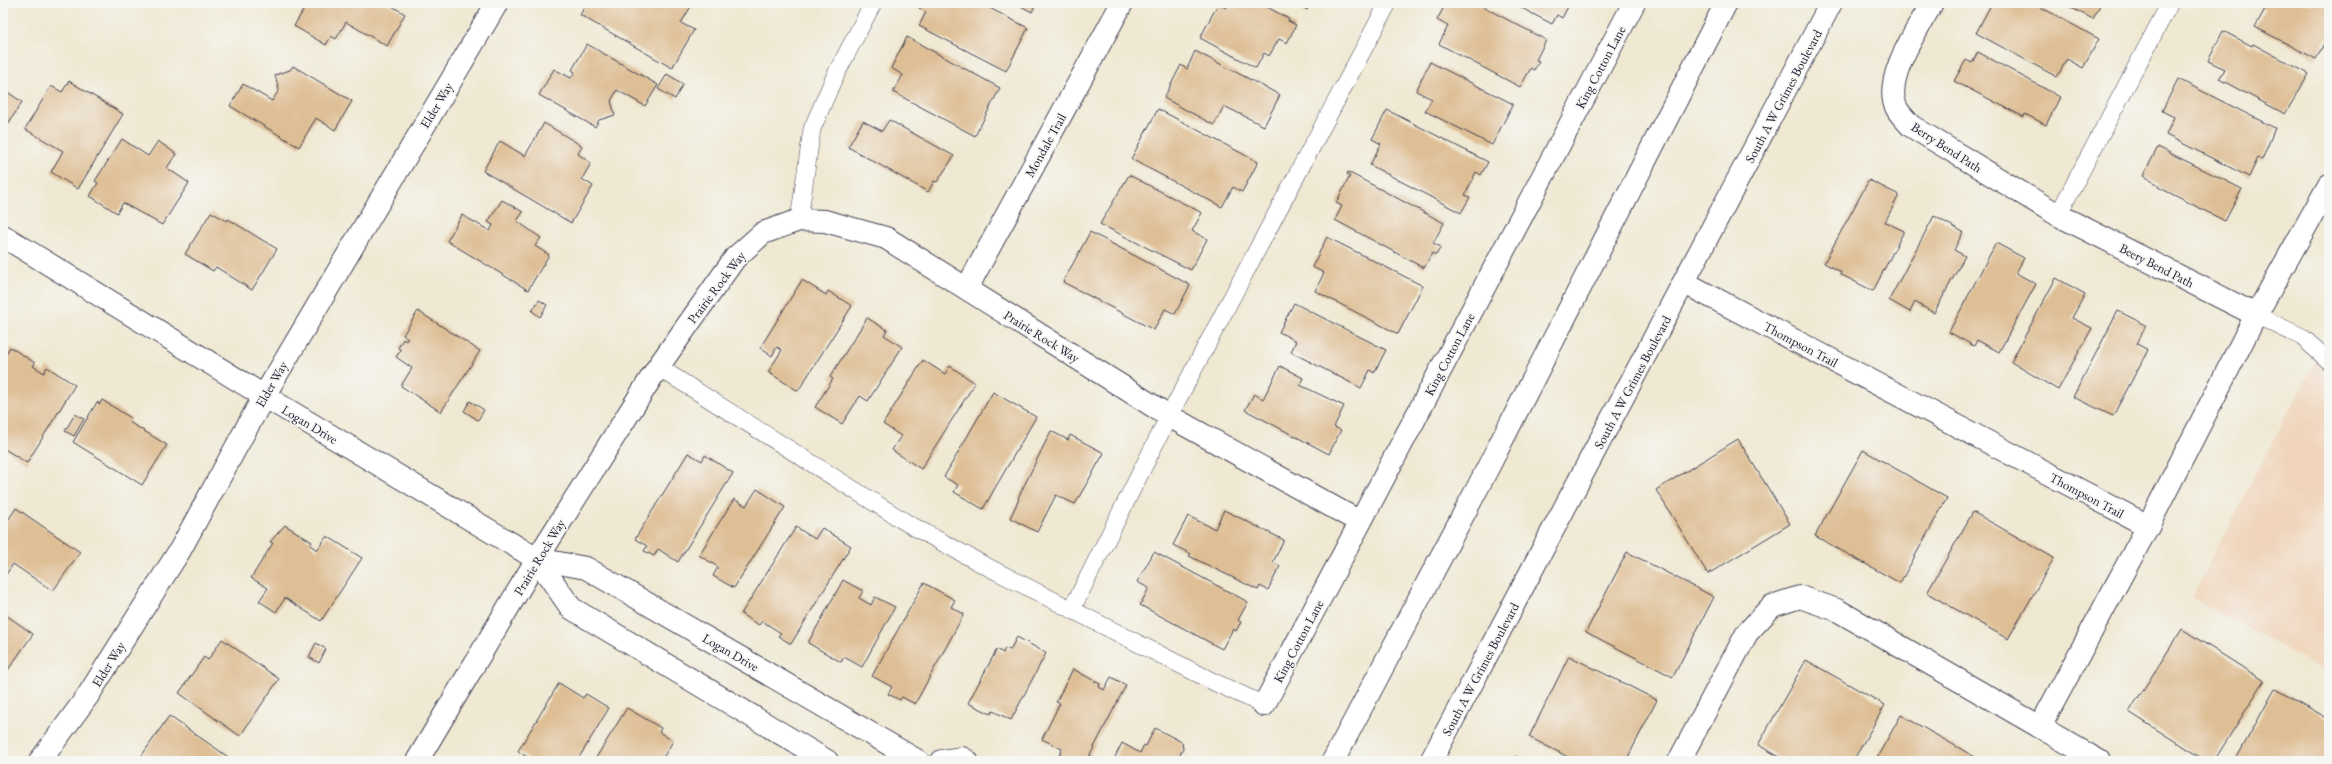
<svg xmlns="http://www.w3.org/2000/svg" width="2332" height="764" viewBox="0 0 2332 764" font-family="'EB Garamond',serif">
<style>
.built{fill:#f0d5bc}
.building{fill:#debe94}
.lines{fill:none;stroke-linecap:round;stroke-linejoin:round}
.lane-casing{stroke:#414052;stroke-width:18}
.street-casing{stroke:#414052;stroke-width:24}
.secondary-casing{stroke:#414052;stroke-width:24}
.lane{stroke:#fff;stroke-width:17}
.street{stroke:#fff;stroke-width:22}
.secondary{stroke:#fff;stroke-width:22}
.labels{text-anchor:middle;stroke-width:3.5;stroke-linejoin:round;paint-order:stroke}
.street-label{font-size:13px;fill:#22223b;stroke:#f6f6f2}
</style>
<rect width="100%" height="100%" fill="#f6f6f2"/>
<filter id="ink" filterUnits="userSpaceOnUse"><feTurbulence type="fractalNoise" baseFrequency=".025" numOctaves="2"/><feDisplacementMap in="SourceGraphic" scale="8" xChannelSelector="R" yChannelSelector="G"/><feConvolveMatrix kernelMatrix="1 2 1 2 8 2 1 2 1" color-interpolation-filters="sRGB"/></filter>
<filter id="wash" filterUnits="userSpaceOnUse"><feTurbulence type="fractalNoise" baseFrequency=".012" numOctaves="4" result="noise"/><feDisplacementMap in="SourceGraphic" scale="16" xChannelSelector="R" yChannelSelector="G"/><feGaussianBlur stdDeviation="0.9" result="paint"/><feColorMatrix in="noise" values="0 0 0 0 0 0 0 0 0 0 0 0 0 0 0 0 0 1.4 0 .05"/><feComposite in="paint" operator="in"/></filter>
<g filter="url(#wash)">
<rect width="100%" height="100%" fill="#efe8d2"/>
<path class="built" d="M2329,335v338l-138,-76z"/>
<g id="blocks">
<g class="building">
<path d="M301,3h86l18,11 -18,32 -41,-24 -10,17 -5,-3 -5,9 -32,-19 12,-20z"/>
<path d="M587,3h106l-12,20 13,7 -22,38 -92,-53z"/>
<path d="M922,3h58l48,25 -22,43 -87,-45 7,-14 -7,-4z"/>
<path d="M1015,3h21l-4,9z"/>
<path d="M1229,3h31l29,16 -1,2 8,4 -9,18 -8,-4 -10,17 -5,-3 -8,15 -56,-30 18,-34 8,4z"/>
<path d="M1294,3h17l-4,7z"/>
<path d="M1446,3h30l70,37 -10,20 3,1 -5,9 -3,-2 -11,19 -81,-43 9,-18 -11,-6z"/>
<path d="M1512,3h58l-8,15 -5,-3 -5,9z"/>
<path d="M1992,3h41l66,36 -16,29 -16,-9 -10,18 -81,-44z"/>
<path d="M2062,3h39l-8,16z"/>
<path d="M2253,3h76v31l-13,25 -61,-32 10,-18z"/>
<path d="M2223,31l29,15 1,-2 56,30 -24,40 -66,-35 6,-10 -17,-8z"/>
<path d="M907,37l93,51 -25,48 -82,-44 10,-17 -12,-7z"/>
<path d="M587,44l71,41 -13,21 -28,-16 -6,11 4,14 -16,5 -4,7 -56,-32 15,-26 17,9 4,-6 -3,-2z"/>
<path d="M1195,51l85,44 -16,31 -40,-20 -10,19 -50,-27 17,-33 6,4z"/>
<path d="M1978,52l82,45 -14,28 -21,-11 -1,3 -70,-36 12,-21 6,3z"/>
<path d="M1430,62l83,42 -21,41 -67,-34 7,-12 -16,-8z"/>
<path d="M293,66l59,35 -17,29 -19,-12 -17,29 -69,-41 13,-22 29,17 7,-11 -4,-15 15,-5z"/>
<path d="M667,74l16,10 -8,15 -17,-10z"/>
<path d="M2178,79l97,49 -13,32 -4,-2 -9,19 -83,-42 8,-18 -12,-6z"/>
<path d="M69,81l54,33 -45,75 -27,-17 12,-21 -38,-22 26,-43 11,6z"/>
<path d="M3,89l19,13 -19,30z"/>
<path d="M1158,109l100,53 -16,30 -9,-5 -11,20 -91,-48z"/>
<path d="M1387,110l101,52 -7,13 -5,-3 -11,23 5,2 -9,16 -91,-48 11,-21 -9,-5z"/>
<path d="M889,120l65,36 -17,26 -3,-1 -6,11 -80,-45 15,-26 19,10z"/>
<path d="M544,123l38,23 -4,8 13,9 -9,16 11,7 -22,37 -88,-52 17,-30 25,15z"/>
<path d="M122,139l26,17 10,-15 18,13 -9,14 22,15 -27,42 -39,-22 -6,10 -27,-17 8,-13 -3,-2z"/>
<path d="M2158,147l84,42 -17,32 -67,-34 1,-2 -16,-9z"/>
<path d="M1348,172l96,51 -11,20 8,4 -5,8 -4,-2 -8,15 -89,-48 7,-14 -6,-3 14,-27 -3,-2z"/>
<path d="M1129,175l73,38 -10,18 15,8 -16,31 -91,-46z"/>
<path d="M1869,180l30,15 -14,27 19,9 -31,60 -33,-17 1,-2 -17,-9z"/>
<path d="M502,200l21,12 -6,9 24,17 -6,8 14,9 -21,35 -81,-49 15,-26 28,16 3,-6 -5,-3z"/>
<path d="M211,212l16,9 1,-2 49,30 -25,41 -36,-23 -3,4 -28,-17z"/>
<path d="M1934,216l29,16 -9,18 11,6 -31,57 -19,-11 -5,10 -21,-12z"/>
<path d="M1090,232l100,53 -15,29 -10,-5 -11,21 -91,-48z"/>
<path d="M1327,237l96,49 -25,48 -83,-43 9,-18 -12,-6z"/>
<path d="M1996,243l28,15 -8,15 20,11 -37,68 -22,-12 -3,6 -25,-14z"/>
<path d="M2056,278l29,16 -13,24 20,10 -34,62 -47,-28z"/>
<path d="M802,280l24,15 2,-4 24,15 -54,85 -30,-19 14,-22 -5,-3 -5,9 -12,-8z"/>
<path d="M539,300l8,5 -7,12 -8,-6z"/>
<path d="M1294,303l92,47 -12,23 -4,-3 -9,18 -70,-36 5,-11 -17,-9z"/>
<path d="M418,311l62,40 -39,61 -40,-26 11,-18 -16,-11 5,-7 -3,-2 5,-9 3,2 2,-3 -5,-3z"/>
<path d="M2118,311l28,14 -9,19 11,6 -35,66 -40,-19z"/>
<path d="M867,318l20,12 -3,5 18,12 -34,54 -8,-5 -18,28 -27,-17 18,-28 -3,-2z"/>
<path d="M10,347l25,16 -2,3 11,7 3,-6 28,18 -48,78 -24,-15v-89z"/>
<path d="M923,360l22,14 5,-8 25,17 -54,86 -29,-19 9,-14 -18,-12z"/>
<path d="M1280,366l23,12 -3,7 44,21 -10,21 7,3 -12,24 -84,-44 9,-16 9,5z"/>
<path d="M993,392l43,25 -53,92 -29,-17 4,-7 -14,-8z"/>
<path d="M102,400l29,18 -2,4 38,23 -25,40 -69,-43 24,-40 3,2z"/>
<path d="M470,401l14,9 -6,10 -14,-9z"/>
<path d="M75,414l9,5 -10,17 -9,-5z"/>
<path d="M1051,431l17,9 2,-5 34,18 -29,51 -19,-9 -19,37 -27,-14 9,-19 -1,-1z"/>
<path d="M1738,439l52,85 -82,50 -52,-84z"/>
<path d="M1863,450l84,48 -47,85 -85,-47z"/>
<path d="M688,453l14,8 3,-6 28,18 -55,89 -20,-13 -4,7 -10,-5 3,-5 -12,-7z"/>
<path d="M757,489l28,18 -51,81 -21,-12 5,-9 -19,-12 35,-56 12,7z"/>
<path d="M16,508l64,44 -27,39 -40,-27 -10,15v-51z"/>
<path d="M1224,510l60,30 -11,22 7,4 -12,24 -8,-4 -2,4 -69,-34 2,-2 -18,-9 15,-29 27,13z"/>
<path d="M1973,512l81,46 -46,81 -81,-46z"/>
<path d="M285,525l27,17 -2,3 7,5 10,-14 35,22 -41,63 -36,-23 -9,14 -17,-11 9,-13 -17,-10 22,-35 -3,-1z"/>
<path d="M796,527l19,12 7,-11 29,18 -60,98 -13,-8 3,-3 -19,-12 -3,4 -18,-11z"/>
<path d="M1154,552l94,50 -10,18 3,2 -5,9 -3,-2 -11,20 -82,-44 9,-17 -12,-6z"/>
<path d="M1627,552l87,45 -41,80 -87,-45z"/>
<path d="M843,580l20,11 -4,7 12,7 4,-8 20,10 -33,60 -18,-10 -3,5 -33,-19z"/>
<path d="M924,583l31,17 -4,7 13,7 -49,90 -13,-7 -2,3 -12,-6 4,-7 -20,-11z"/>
<path d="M3,613l30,21 -30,43z"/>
<path d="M2182,629l82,52 -50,80h-8l-77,-49z"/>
<path d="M1017,637l29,16 -35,67 -18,-9 -2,3 -23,-11 29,-54 6,4 2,-5 5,2z"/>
<path d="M222,639l57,40 -39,57 -61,-43 25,-36 4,3z"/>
<path d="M316,643l10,6 -7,14 -10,-6z"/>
<path d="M1569,656l88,44 -31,61h-50l-47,-24z"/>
<path d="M1806,660l79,45 -32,56h-66l-29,-16z"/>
<path d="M1073,669l27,15 -1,3 5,3 7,-13 15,8 -39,76h-24l-5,-3 4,-9 -20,-10 18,-36 -4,-1z"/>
<path d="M559,683l24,15 3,-4 23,14 -32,53h-44l-15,-10z"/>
<path d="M2275,689l54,30v42h-94z"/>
<path d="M627,708l34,20 -2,4 14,9 -12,20h-67z"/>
<path d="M1901,715l81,46h-107z"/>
<path d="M169,716l65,45h-96z"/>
<path d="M1155,728l27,14 1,7 -7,12h-63l9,-18 18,10 4,-8 2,1z"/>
<path d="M1516,756l9,5h-11z"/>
</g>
</g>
</g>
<g filter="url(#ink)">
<use href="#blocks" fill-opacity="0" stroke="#414052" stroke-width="1"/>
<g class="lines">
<defs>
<g id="lane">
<path d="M2058,215l112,-212"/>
<path d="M799,220l13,-91 22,-51 39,-75"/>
<path d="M2256,315l46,22 27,24"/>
<path d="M658,367l249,156 73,40 234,119 50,23"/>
<path d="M1072,609l97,-193 219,-413"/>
</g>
<g id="street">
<path d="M1932,3c-14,26 -49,75 -36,104 3,7 11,14 15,19l147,89 198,100"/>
<path d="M3,236l261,160 273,163 49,9 332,193"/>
<path d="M1685,283l463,243 108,-211 73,-130"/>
<path d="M967,288l155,-285"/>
<path d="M537,559l34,49 256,153"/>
<path d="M1264,705l370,-702"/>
<path d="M2040,727l108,-201"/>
<path d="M40,761l47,-64 93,-147 84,-154 233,-393"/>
<path d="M417,761l120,-202 121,-192 77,-109 28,-25 36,-13 26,1 61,17 283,178 191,106"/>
<path d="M942,761l20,-3 5,3"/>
<path d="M1679,761l68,-128 25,-27 28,-9 37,13 262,151"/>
</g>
<g id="secondary">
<path d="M1333,761l145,-274 248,-484"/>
<path d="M1431,761l400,-758"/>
</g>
</defs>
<use href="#lane" class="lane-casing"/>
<use href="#street" class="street-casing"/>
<use href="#secondary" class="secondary-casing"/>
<use href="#lane" class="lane"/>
<use href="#street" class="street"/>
<use href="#secondary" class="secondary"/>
</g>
</g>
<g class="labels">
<g class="street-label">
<text transform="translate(1600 67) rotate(-62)" y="5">King Cotton Lane</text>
<text transform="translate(1783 96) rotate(-62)" y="5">South A W Grimes Boulevard</text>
<text transform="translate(436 105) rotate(-59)" y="5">Elder Way</text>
<text transform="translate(1045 145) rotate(-61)" y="5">Mondale Trail</text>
<text transform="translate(1947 147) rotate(33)" y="5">Berry Bend Path</text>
<text transform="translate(2157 265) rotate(27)" y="5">Beery Bend Path</text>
<text transform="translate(716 287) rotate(-53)" y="5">Prairie Rock Way</text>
<text transform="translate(1042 336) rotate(32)" y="5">Prairie Rock Way</text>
<text transform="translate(1801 344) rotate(28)" y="5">Thompson Trail</text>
<text transform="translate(1449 354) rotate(-62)" y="5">King Cotton Lane</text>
<text transform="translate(1632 382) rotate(-62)" y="5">South A W Grimes Boulevard</text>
<text transform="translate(271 384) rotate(-60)" y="5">Elder Way</text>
<text transform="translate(310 424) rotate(31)" y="5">Logan Drive</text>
<text transform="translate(2087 495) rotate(28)" y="5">Thompson Trail</text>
<text transform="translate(539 557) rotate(-59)" y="5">Prairie Rock Way</text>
<text transform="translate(1298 641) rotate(-62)" y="5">King Cotton Lane</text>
<text transform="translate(731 652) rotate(30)" y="5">Logan Drive</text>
<text transform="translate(108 664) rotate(-58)" y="5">Elder Way</text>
<text transform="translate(1480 669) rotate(-62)" y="5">South A W Grimes Boulevard</text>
</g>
</g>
<rect width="2332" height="764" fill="none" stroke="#f6f6f2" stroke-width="16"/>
</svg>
